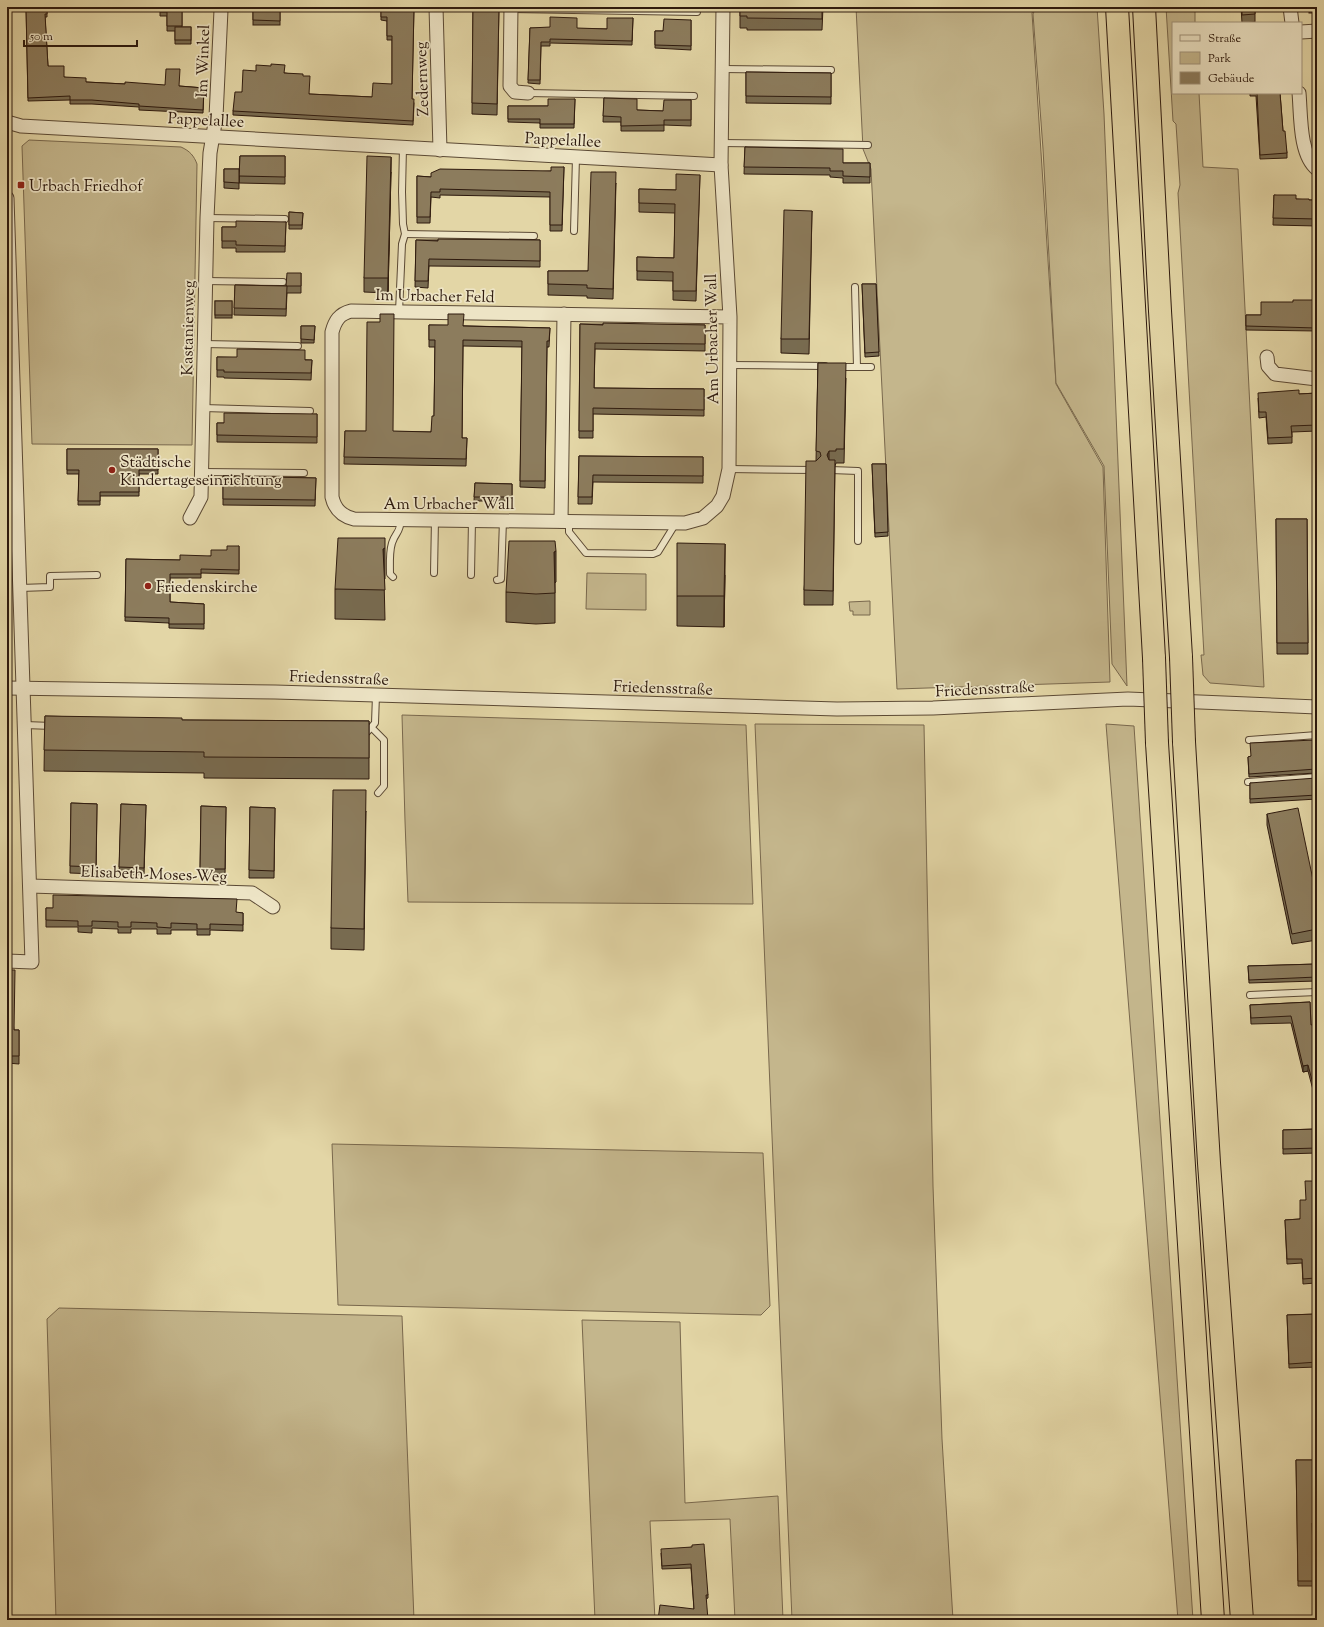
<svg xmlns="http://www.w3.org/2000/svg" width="1324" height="1627" viewBox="0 0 1324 1627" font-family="'Sorts Mill Goudy',serif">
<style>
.green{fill:#c4b68c;stroke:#79684d}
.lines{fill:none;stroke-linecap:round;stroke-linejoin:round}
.lane-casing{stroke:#5b4934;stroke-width:8}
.street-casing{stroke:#5b4934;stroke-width:15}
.highway-casing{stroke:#2e1a0e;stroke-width:24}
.lane{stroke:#ede4c5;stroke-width:6}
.street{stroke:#ede4c5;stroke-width:13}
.highway{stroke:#e3d6a6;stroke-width:22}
.highway-bridge-casing{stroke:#2e1a0e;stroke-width:24;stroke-linecap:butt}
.highway-bridge{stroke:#e3d6a6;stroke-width:22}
.wall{fill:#786b50;stroke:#2e1a0e}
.shaded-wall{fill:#625741;stroke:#2e1a0e}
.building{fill:#8c7c5d;stroke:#2e1a0e}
.poi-dot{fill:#8f2418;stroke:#ede4c5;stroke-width:1.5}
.labels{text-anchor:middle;stroke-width:3.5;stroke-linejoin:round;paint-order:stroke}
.street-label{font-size:16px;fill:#2e1a0e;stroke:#ede4c5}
.poi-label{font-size:16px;fill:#2e1a0e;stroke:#ede4c5;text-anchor:start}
</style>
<rect width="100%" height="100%" fill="#e3d6a6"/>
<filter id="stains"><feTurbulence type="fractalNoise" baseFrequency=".005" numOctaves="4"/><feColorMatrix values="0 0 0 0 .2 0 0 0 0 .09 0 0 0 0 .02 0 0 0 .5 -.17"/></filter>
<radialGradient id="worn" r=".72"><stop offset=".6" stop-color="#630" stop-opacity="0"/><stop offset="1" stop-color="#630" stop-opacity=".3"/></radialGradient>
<g class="green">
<path d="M856,7h179l-3,6 24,371 47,83 7,215 -213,7 -26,-520 -8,-20z"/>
<path d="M1036,7h61l7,107 23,572 -15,-22 -8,-198 -48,-83 -13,-234 -10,-135z"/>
<path d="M1166,7h29v16h-22v70h26l4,74 35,2 26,518 -54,-4 -7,-8 -2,-20h3l-26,-462 2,-8 -4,-61 -3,-3z"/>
<path d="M29,140l152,7c9,4 13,9 16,17l-5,281 -160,-1 -10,-298z"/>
<path d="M587,573l59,1v36l-60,-1z"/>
<path d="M870,601v14h-17v-4h-3l-1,-9z"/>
<path d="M402,715l344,10 7,179 -345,-2 -3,-81z"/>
<path d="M755,724l169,1 9,461 9,253 11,181h-161z"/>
<path d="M1106,724l28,2 59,894h-15z"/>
<path d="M332,1144l431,9 7,153 -9,9 -423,-10z"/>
<path d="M59,1308l343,8 12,304h-358l-9,-301z"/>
<path d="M582,1320l98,2 5,181 93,-7 5,124h-48l-5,-101 -80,2 5,99h-60z"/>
</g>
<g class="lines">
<defs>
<g id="lane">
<path d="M511,9l186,3"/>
<path d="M723,69l108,1"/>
<path d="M528,93l166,3"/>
<path d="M721,143l147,2"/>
<path d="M207,218l78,1"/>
<path d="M574,231l2,-74"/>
<path d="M405,234l129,2"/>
<path d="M205,281l78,1"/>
<path d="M855,287l2,80"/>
<path d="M399,312l3,-68 3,-10 -2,-10 -1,-32 1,-45"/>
<path d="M204,344l94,2"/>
<path d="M729,365l96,1"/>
<path d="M839,367h32"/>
<path d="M203,408l107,3"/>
<path d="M729,469l85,1"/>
<path d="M831,470l27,1v70"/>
<path d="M202,472l102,1"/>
<path d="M569,522v10l17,21 67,1 5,-2 18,-29"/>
<path d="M434,573l1,-54"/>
<path d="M471,575l1,-55"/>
<path d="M393,577l-3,-3c0,-10 -1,-21 2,-31 4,-12 8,-9 9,-24"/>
<path d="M497,580l4,-1 2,-59"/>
<path d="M20,588l30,-1v-11l47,-1"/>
<path d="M25,725l27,1"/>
<path d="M372,728l12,12v46l-6,7"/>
<path d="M363,732h4l8,-9 1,-28"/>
<path d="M1249,740l68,-5"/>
<path d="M1248,782l69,-5"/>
<path d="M1250,995l67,-3"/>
</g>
<g id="street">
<path d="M436,7l4,143"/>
<path d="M511,7l-1,79 5,6 13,1"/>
<path d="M723,7l-2,158 9,152 -1,152 -6,27 -6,10 -14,12 -18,5 -331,-4c-12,-3 -19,-9 -22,-22v-165c3,-11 7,-18 19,-21l54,1 325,5"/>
<path d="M1290,7l2,16"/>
<path d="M1301,32l16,-1"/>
<path d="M1299,93c2,21 0,62 18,76"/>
<path d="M7,122l14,4 700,39"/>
<path d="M7,198l25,764 -25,-1"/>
<path d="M1267,357l1,9 7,8 42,5"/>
<path d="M190,518l11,-21 6,-279 3,-65 6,-36 5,-107"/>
<path d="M561,521l3,-207"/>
<path d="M7,688l268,4 562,17 96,-1 195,-9 189,8"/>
<path d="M30,886l222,7 21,14"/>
</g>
<g id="highway">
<path d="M1117,7l37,651"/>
<path d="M1144,7l16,304 21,346"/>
<path d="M1184,742l25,421 33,457"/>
<path d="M1157,743l56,877"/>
</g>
</defs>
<use href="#lane" class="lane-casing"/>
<use href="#street" class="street-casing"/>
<use href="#highway" class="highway-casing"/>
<use href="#lane" class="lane"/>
<use href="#street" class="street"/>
<use href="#highway" class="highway"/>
<defs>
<g id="highway-bridge">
<path d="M1181,657l3,85"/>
<path d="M1154,658l3,85"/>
</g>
</defs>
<use href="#highway-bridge" class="highway-bridge-casing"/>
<use href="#highway-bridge" class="highway-bridge"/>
</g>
<g class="wall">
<path d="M26,7h21v10h-2l3,49 16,11 22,5 39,2 54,2 25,2 -1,25 -64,-3v-3l-47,-3h-22v-4l-42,1z"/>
<path d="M160,7h22v20h9v17h-16v-13h-8v-15h-7z"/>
<rect x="253" y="7" width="27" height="18"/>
<path d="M381,7h33l-2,92 2,4 -1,22 -180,-10v-4l9,-19 14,-21 29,2 18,3 6,18 63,3 20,-13v-44h-5v-19l-6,-1z"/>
<path d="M473,7h26l-2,108 -25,-1z"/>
<path d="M740,7h83l-1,23h-75v-2h-7z"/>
<path d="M1241,7h14v15l-13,1z"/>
<rect x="1309" y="7" width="8" height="6"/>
<path d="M633,18l-1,27 -82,-2v3h-9l-1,38 -12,-1 2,-55 77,1z"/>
<path d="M691,20v30l-36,-2v-17h8z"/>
<path d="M746,72l85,1v31l-85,-1z"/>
<path d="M1250,93h30l3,38 4,22v5l-27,1 -4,-63h-6z"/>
<path d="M604,98l33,12 26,1 28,-11v26l-27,-1v6h-43v-9h-18z"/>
<path d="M575,99l-1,29h-34v-5l-32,-1v-16h40z"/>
<path d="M745,147l98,16h27v20h-27v-5l-13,-1v-2l-86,-1z"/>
<path d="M240,156h45v28l-46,-1z"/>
<path d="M564,167l-2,64h-12v-34l-110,-2v3l-9,-1 -1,26h-13v-47l14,1 120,-6z"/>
<path d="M224,169h15v20l-15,-1z"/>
<path d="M391,172l-3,121 -24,-1v-14z"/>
<path d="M700,175l-4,126 -23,-1v-19l-36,-1v-23l37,1 1,-45 -36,-1v-23l37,1z"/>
<path d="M616,183l-3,116 -26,-1v-2l-39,-1v-24h40z"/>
<path d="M1274,195l22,4 13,1h8v26l-44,-1z"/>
<path d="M812,211l-3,143 -28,-1v-14z"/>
<path d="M289,212l14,1 -1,16h-13z"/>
<path d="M286,222l-1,30h-49v-4h-14v-21h14z"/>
<path d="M416,240h124v27l-111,-1 -1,22 -13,-1z"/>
<path d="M301,273v20h-14l-1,23 -52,-1 1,-30 51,1z"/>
<path d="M862,284h14l3,72 -14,1z"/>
<path d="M1317,300v31l-71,-1v-15h15l32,-13z"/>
<rect x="215" y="301" width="17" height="17"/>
<path d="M580,324l125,1v26l-110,-2 -1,39 110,1v27l-111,-2v24h-14z"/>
<path d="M429,325l121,3 -1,19h-2l-2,141 -25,-1 2,-140 -59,-1 -1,92h5l-1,28 -122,-2 1,-33 86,1 3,-16 1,-69h-6z"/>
<path d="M301,326h14l-1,17h-13z"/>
<path d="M217,357l95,3 -1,20 -87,-2v-1h-7z"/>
<path d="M818,363l28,15 -2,85h-8l-1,3 -2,139h-29v-15l12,-129z"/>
<path d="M1317,393v38l-25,1v11l-24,1 -2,-27 -7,1 -1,-20 41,-4z"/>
<path d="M317,414v29l-100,-1v-19h7z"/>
<path d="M67,449h91v25h-19v22h-39v9h-22l1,-31h-12z"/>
<path d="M579,456l124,1v26l-110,-1 -1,22h-14z"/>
<path d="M872,464h14l2,72 -13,1z"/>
<path d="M223,476l93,2 -1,28 -92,-1z"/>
<path d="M475,483l37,1v17h-38z"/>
<path d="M1276,519h31l1,135h-31z"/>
<path d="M239,546v28l-38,-1v5h-31v24l34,2v25l-35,-1v-5l-44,-2 1,-62 54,1 31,-4z"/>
<path d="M725,575l-1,52 -47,-1v-30z"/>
<path d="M384,579l1,41 -50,-1v-30l50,-10z"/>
<path d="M555,582v41l-19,1 -30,-2v-30l50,-10z"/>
<path d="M45,716l137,4 187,1v58l-165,-1v-5l-160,-2z"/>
<path d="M1314,740l2,33 -67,4 -1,-20z"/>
<path d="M1250,783l67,7v9l-67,4z"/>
<path d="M71,803l26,1 -1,70 -26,-1z"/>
<path d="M121,804l25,1 -2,70 -25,-1z"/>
<path d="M201,806l25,1 -1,70 -25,-1z"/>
<path d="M250,807l25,1 -1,70h-25z"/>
<path d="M366,811l-2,139 -33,-1v-21z"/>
<path d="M1267,814l50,85v41l-25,4 -25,-119z"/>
<path d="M46,908l197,5v18l-33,-1v5h-13v-5h-26v4h-14v-5h-26v4h-13v-4l-26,-1v5l-14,-1v-5h-32z"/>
<path d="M1317,964v17l-68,2 -1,-17z"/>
<path d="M7,970l7,60h5v34l-12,-1z"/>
<path d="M1310,1002l1,23h6v80l-9,-34 -5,1 -12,-49 -40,1 -1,-19z"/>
<path d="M1317,1129v24l-34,1v-24z"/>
<path d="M1317,1181v186l-28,1 -2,-53 30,-1 -2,-31 -12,1 -1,-21 -15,1 -2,-44 15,-1 6,-19z"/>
<path d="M1296,1460h21v68h-5l2,58h-16z"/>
<path d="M692,1547l16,48v3l-2,1 -12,10 -3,-41 -29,1 -1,-16z"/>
</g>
<g class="shaded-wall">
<path d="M391,157v15l-3,121v-15z"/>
<path d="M829,451v15l-2,-11z"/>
<path d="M725,544v31l-1,52v-31z"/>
<path d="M385,548v31h-2v-30z"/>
<path d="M556,551v31l-2,1v-31z"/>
<path d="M1308,1065v6l-5,1v-6z"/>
</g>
<g class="building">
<path d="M26,7h21v7h-2l3,52h16v11l22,1v4l39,2v-2l40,3 1,-16h14l-1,17 25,2 -1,22 -64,-4v-2l-47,-4h-22v-4l-42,2z"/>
<path d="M160,7h22v19h-15v-14h-7z"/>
<path d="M253,7h27v14l-27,-1z"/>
<path d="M381,7h33l-2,92h2l-1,22 -180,-10 2,-19h7l1,-22 13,1v-6l15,1v-2l14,1 -1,8 19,1v2h7l-1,18 63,3 1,-14 19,1v-48h-5v-19h-6z"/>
<path d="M473,7h26l-2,97 -25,-1z"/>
<path d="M740,7h82v12l-75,-1v-2h-7z"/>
<path d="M1242,7h13v7l-13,1z"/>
<rect x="1309" y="7" width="8" height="2"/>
<path d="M550,17l27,1v10l30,1v-11h26l-1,23 -82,-2v3h-9l-1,38h-12l2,-52 20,-1z"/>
<path d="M664,19l27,1v26l-36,-1v-14h8z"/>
<rect x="175" y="27" width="16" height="13"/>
<path d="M746,72l85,1v24l-85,-1z"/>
<path d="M1257,93h23l3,38h2l2,22 -27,2z"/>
<path d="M604,98l33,1v11l26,1 1,-11h27v20h-27v5l-43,1v-9l-18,-1z"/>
<path d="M548,99h27l-1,25h-34v-5h-32v-13h40z"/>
<path d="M745,147l98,2v14h27v14l-27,-1v-5h-13v-3l-86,-1z"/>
<path d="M240,156h45v21l-46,-1z"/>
<path d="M367,156l24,1 -3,121h-24z"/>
<path d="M551,167h13l-2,58h-12v-33l-110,-3v3h-9l-1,25h-13v-41l14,1v-4l9,-4 111,2z"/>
<path d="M224,169h15v14l-15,-1z"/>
<path d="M591,172h25l-3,117 -26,-1v-3l-39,-1v-13h40z"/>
<path d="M676,174l24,1 -4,116h-23v-19l-36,-1v-14l37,1 1,-54 -36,-1v-14l37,1z"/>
<path d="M1274,195h22v4h13v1h8v19l-44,-1z"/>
<path d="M784,210l28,1 -3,128h-28z"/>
<path d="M289,212l14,1 -1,12h-13z"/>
<path d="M236,221l50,1 -1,24 -49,-1v-4h-14v-14h14z"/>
<path d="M438,239l102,1v21l-111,-2 -1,22h-13l1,-41 22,1z"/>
<path d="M287,273h14v13h-15z"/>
<path d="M862,284h14l3,68 -14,1z"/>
<path d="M235,285l52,1 -1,23 -52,-1z"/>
<path d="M1293,300h24v28l-71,-2v-11h15v-13h32z"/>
<rect x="215" y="301" width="17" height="14"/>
<path d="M380,314h14l-1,117 38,1 1,-16h2l1,-76h-6v-15h19v-11h16l-1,12 87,2 -1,13h-2l-2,140h-25l2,-140 -59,-1 -1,98h5l-1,21 -122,-2 1,-26h21l1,-109h13z"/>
<path d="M603,323l102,2v19l-110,-1 -1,45 110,1v21l-111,-2v23h-14l1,-107 23,1z"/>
<path d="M301,326h14l-1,14 -13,-1z"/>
<path d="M237,349l68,1v10h7l-1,13 -87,-1v-2h-7v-13h20z"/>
<path d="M818,363h28l-2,86h-8v2h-7l-2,4 2,5h6l-2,131 -29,-1 2,-129h10l5,-5 -1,-4 -4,-1z"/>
<path d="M1299,390v4l18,-1v32l-26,1 1,11 -24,1 -2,-26h-7l-1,-19z"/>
<path d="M224,413l93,1v23l-100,-2v-12h7z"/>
<path d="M67,449h91v21h-19v22h-39v9h-22l1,-31h-12z"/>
<path d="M579,456l124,1v19l-110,-1 -1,22h-14z"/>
<path d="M872,464h14l2,68 -13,1z"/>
<path d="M223,476l93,2 -1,22 -92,-1z"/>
<path d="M475,483l37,1v13h-38z"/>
<path d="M1276,519h31l1,124h-31z"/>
<path d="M338,538h47v10l-2,1 2,41 -50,-1z"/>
<path d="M509,541h46l1,10 -2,1 1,41 -19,1 -30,-2z"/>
<path d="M677,543l48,1 -1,52h-47z"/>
<path d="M227,546h12v24l-38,-1v5h-31v28l34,2v20h-35v-6l-44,-1 1,-58 54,1v-5l31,1v-6h16z"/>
<path d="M45,716l137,2v2l187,1v37l-165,-1v-5l-160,-2z"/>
<path d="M1314,740l2,29 -67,5 -1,-17 3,-1 -1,-13z"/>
<path d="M1316,778l1,17 -67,4v-16z"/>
<path d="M333,790h33l-2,139 -33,-1z"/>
<path d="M71,803l26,1 -1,63 -26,-1z"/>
<path d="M121,804l25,1 -2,63 -25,-1z"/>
<path d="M201,806l25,1 -1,62h-25z"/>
<path d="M250,807l25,1 -1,63 -25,-1z"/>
<path d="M1298,808l19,91v30l-25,5 -25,-120z"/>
<path d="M53,895l184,4 -1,13 7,1v12l-33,-1v5h-13v-5l-26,-1v5l-14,-1v-4l-26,-1v5h-13v-5l-26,-1v5h-14v-5l-32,-1v-12h7z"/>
<path d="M1317,964v13l-68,3 -1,-14z"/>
<path d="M7,970h8l-1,60h5v26h-12z"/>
<path d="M1310,1002l1,23 6,-1v75l-9,-34 -5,1 -12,-50 -40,2 -1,-13z"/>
<path d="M1317,1129v19l-34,1v-19z"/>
<path d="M1305,1181h12v129l-2,-32 -12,1 -1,-20h-15l-2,-39 15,-1v-19h6z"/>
<path d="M1317,1314v48l-28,2 -2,-49z"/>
<path d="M1296,1460h21v63h-5l2,58h-16z"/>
<path d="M704,1544l4,51h-2l2,25h-50l2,-15 34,4 -3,-45 -29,2 -1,-17 31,-2v-2z"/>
</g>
<g class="poi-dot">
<rect x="17" y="181" width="8" height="8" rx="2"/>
<circle cx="112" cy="470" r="4"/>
<circle cx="148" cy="586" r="4"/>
</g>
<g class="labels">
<g class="street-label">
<text transform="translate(202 61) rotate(-88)" y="6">Im Winkel</text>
<text transform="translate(421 79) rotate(-92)" y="6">Zedernweg</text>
<text transform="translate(206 119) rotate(3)" y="6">Pappelallee</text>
<text transform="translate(563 139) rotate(3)" y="6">Pappelallee</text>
<text transform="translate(435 295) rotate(1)" y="6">Im Urbacher Feld</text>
<text transform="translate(187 328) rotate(-89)" y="6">Kastanienweg</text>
<text transform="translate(711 339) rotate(-91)" y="6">Am Urbacher Wall</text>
<text x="449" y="509">Am Urbacher Wall</text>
<text transform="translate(339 677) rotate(2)" y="6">Friedensstraße</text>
<text transform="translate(663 687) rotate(2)" y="6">Friedensstraße</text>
<text transform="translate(985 688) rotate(-3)" y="6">Friedensstraße</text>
<text transform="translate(154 873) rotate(2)" y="6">Elisabeth-Moses-Weg</text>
</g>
<g class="poi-label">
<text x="29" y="191">Urbach Friedhof</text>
<text x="120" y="467">Städtische<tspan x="120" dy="18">Kindertageseinrichtung</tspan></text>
<text x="156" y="592">Friedenskirche</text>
</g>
</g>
<rect width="1324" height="1627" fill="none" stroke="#e3d6a6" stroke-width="24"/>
<rect x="8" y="8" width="1308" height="1611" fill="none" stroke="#2e1a0e" stroke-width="2"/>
<rect x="12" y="12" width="1300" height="1603" fill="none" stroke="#2e1a0e"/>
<rect x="1172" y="22" width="130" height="72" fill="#ede4c5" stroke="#a1937c"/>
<rect x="1180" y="35" width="20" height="6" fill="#ede4c5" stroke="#a1937c"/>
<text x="1208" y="42" font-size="12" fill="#2e1a0e">Straße</text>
<rect x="1180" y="52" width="20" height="12" fill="#c4b68c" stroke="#a1937c"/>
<text x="1208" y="62" font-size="12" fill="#2e1a0e">Park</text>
<rect x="1180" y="72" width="20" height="12" fill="#8c7c5d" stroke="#a1937c"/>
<text x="1208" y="82" font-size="12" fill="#2e1a0e">Gebäude</text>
<path d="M24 40v6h113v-6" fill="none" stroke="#2e1a0e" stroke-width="2"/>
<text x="30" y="40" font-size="12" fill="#2e1a0e" stroke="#ede4c5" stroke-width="3" paint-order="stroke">50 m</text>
<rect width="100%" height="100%" filter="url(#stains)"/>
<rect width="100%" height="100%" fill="url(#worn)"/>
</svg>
